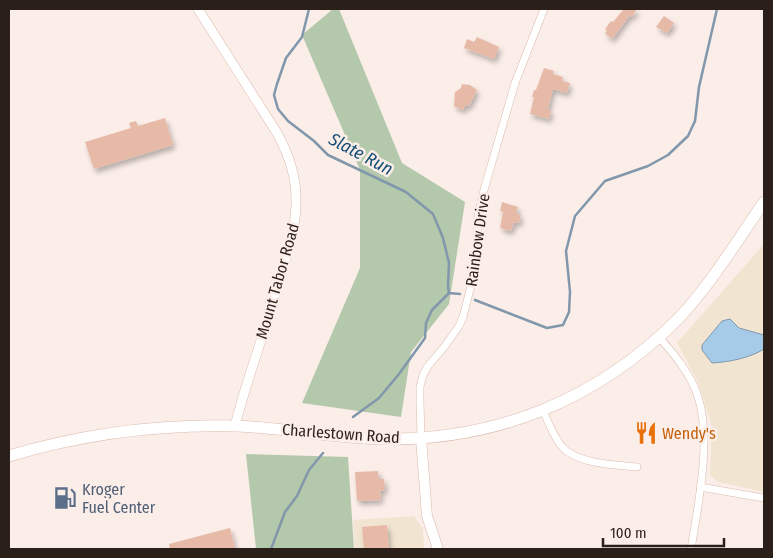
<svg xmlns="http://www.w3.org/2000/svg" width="773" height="558" viewBox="0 0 773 558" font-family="'Fira Sans Condensed',sans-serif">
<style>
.commercial{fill:#f1e5d1}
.green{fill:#b4c8ab}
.water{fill:#a6cbe9;stroke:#8197ab}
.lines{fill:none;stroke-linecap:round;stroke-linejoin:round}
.stream{stroke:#8197ab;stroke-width:2.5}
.building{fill:#e7baa8;filter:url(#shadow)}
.minor-casing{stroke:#dbbaad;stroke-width:8}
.tertiary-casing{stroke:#dbbaad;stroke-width:10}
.secondary-casing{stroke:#dbbaad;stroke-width:11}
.primary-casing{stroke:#dbbaad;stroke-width:12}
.minor{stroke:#fff;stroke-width:7}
.tertiary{stroke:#fff;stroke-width:9}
.secondary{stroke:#fff;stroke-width:10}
.primary{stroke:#fff;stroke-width:11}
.labels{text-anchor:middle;stroke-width:5;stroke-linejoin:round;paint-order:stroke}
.street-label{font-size:16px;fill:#2b1f1a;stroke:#fbede8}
.food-label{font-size:16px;fill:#c56008;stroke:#fbede8;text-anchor:start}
.service-label{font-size:16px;fill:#4e5e75;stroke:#fbede8;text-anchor:start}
.water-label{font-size:18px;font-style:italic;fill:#144e76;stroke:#fbede8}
</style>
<defs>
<filter id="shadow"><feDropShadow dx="2.5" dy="4" stdDeviation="2.5" flood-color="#0004"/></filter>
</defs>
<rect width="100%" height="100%" fill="#fbede8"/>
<g class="commercial">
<path d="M764,244v248l-46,-10 -8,-7 2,-48 -14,-45 -21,-39z"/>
<path d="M414,516l9,13 1,20h-69l-2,-29z"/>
</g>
<g class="green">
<path d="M333,9h6l63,154 63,39 -16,102 -38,48 -10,65 -99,-14 58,-135v-98l-58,-135z"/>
<path d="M246,454l102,3 6,92h-98z"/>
</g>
<path class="water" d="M730,319l9,9 25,7v14c-14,9 -35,13 -52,14l-10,-13v-5l20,-24z"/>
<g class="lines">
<g class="stream">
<path d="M309,9l-7,28 -16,21 -9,26 -3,11 4,14 10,12 26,20 14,14 78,37 27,22 10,24 6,25 -1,24 1,6"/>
<path d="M475,300l72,28 16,-3 6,-13 1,-20 -4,-41 9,-35 30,-35 43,-15 20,-11 20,-19 7,-15 4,-34 18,-78"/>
<path d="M353,417l26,-19 20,-24 26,-36 1,-15 6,-13 17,-17 11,1"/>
<path d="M271,549l14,-37 12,-16 12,-26 14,-17"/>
</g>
</g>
<g class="building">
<path d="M622,9h15l-5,8 -2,-2 -18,24 -7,-6 2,-2 -2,-2 6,-8 2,1 10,-12z"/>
<path d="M664,16l10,7 -7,10 -11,-6z"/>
<path d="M477,37l22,10 -5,12 -30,-11 3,-9 7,3z"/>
<path d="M544,68l10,3 -1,3 10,3 -1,4 8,2 -3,10 -14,-4 -5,19v2l3,1 -2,8 -19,-5 4,-17h-2l2,-7h2z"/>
<path d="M462,84l8,1 7,5 -8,16 -4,-1 -2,5 -9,-4 1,-14 6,-4z"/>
<path d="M165,118l8,27 -79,24 -9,-27 46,-14 -2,-5 7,-2 2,5z"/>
<path d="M502,202l16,5 -2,7 5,1 -2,8 -5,-1 -3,9 -11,-3 3,-16 -3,-1z"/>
<path d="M378,471l1,8h5l1,11 -5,1 1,9 -24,1 -2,-29z"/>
<path d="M387,525l2,24h-25l-2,-22z"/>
<path d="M230,528l5,21h-65l-1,-5z"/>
</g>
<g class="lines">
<defs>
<g id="minor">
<path d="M658,336c16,18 33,38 40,61 14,42 0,109 -7,152"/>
<path d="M543,411c6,12 11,27 20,37 16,16 53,17 74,19"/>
<path d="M421,438l-1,-37v-14l3,-12 5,-9 17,-20 14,-20 4,-9 11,-43 3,-21 1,-37 6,-26 31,-107 29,-74"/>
<path d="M700,487l64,11"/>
</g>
<path id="tertiary" d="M198,9l79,124c11,20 19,41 19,65 1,25 -7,48 -13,71 -14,53 -35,104 -48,157"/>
<path id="secondary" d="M421,438l6,78 11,33"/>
<path id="primary" d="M9,456c73,-22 152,-32 228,-30 48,2 96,12 145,13 114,2 215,-39 296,-120 33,-35 59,-78 86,-117"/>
</defs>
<use href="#minor" class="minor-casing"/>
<use href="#tertiary" class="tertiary-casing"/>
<use href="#secondary" class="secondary-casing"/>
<use href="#primary" class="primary-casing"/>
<use href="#minor" class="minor"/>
<use href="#tertiary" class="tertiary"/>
<use href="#secondary" class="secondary"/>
<use href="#primary" class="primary"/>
</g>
<defs>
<symbol id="restaurant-bare" viewBox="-9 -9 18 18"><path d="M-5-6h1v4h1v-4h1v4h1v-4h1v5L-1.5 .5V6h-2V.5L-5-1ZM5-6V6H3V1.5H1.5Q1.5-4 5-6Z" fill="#e8710a" stroke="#fbede8" stroke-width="2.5" paint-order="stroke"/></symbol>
<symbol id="fuel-bare" viewBox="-9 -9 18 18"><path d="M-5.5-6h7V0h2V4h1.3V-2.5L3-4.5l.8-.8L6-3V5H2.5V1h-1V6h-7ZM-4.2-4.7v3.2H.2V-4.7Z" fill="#5c6f8a" stroke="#fbede8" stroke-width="2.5" paint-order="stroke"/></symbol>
</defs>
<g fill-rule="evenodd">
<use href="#restaurant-bare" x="630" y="417" width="32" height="32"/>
<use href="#fuel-bare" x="49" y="482" width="32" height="32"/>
</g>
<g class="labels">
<g class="street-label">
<text transform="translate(477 240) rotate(-82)" y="6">Rainbow Drive</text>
<text transform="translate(277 281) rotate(-74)" y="6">Mount Tabor Road</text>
<text transform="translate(341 433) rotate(4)" y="6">Charlestown Road</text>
</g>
<g class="food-label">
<text x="662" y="439">Wendy's</text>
</g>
<g class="service-label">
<text x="82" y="495">Kroger<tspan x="82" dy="18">Fuel Center</tspan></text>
</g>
<g class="water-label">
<text transform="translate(361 154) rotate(28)" y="6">Slate Run</text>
</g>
</g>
<rect width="773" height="558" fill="none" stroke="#2b1f1a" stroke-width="20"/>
<path d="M603 538v8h121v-8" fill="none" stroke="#2b1f1a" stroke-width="2.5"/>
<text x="610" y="538" font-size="15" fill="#2b1f1a" stroke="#fbede8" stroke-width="4" paint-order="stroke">100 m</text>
</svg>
